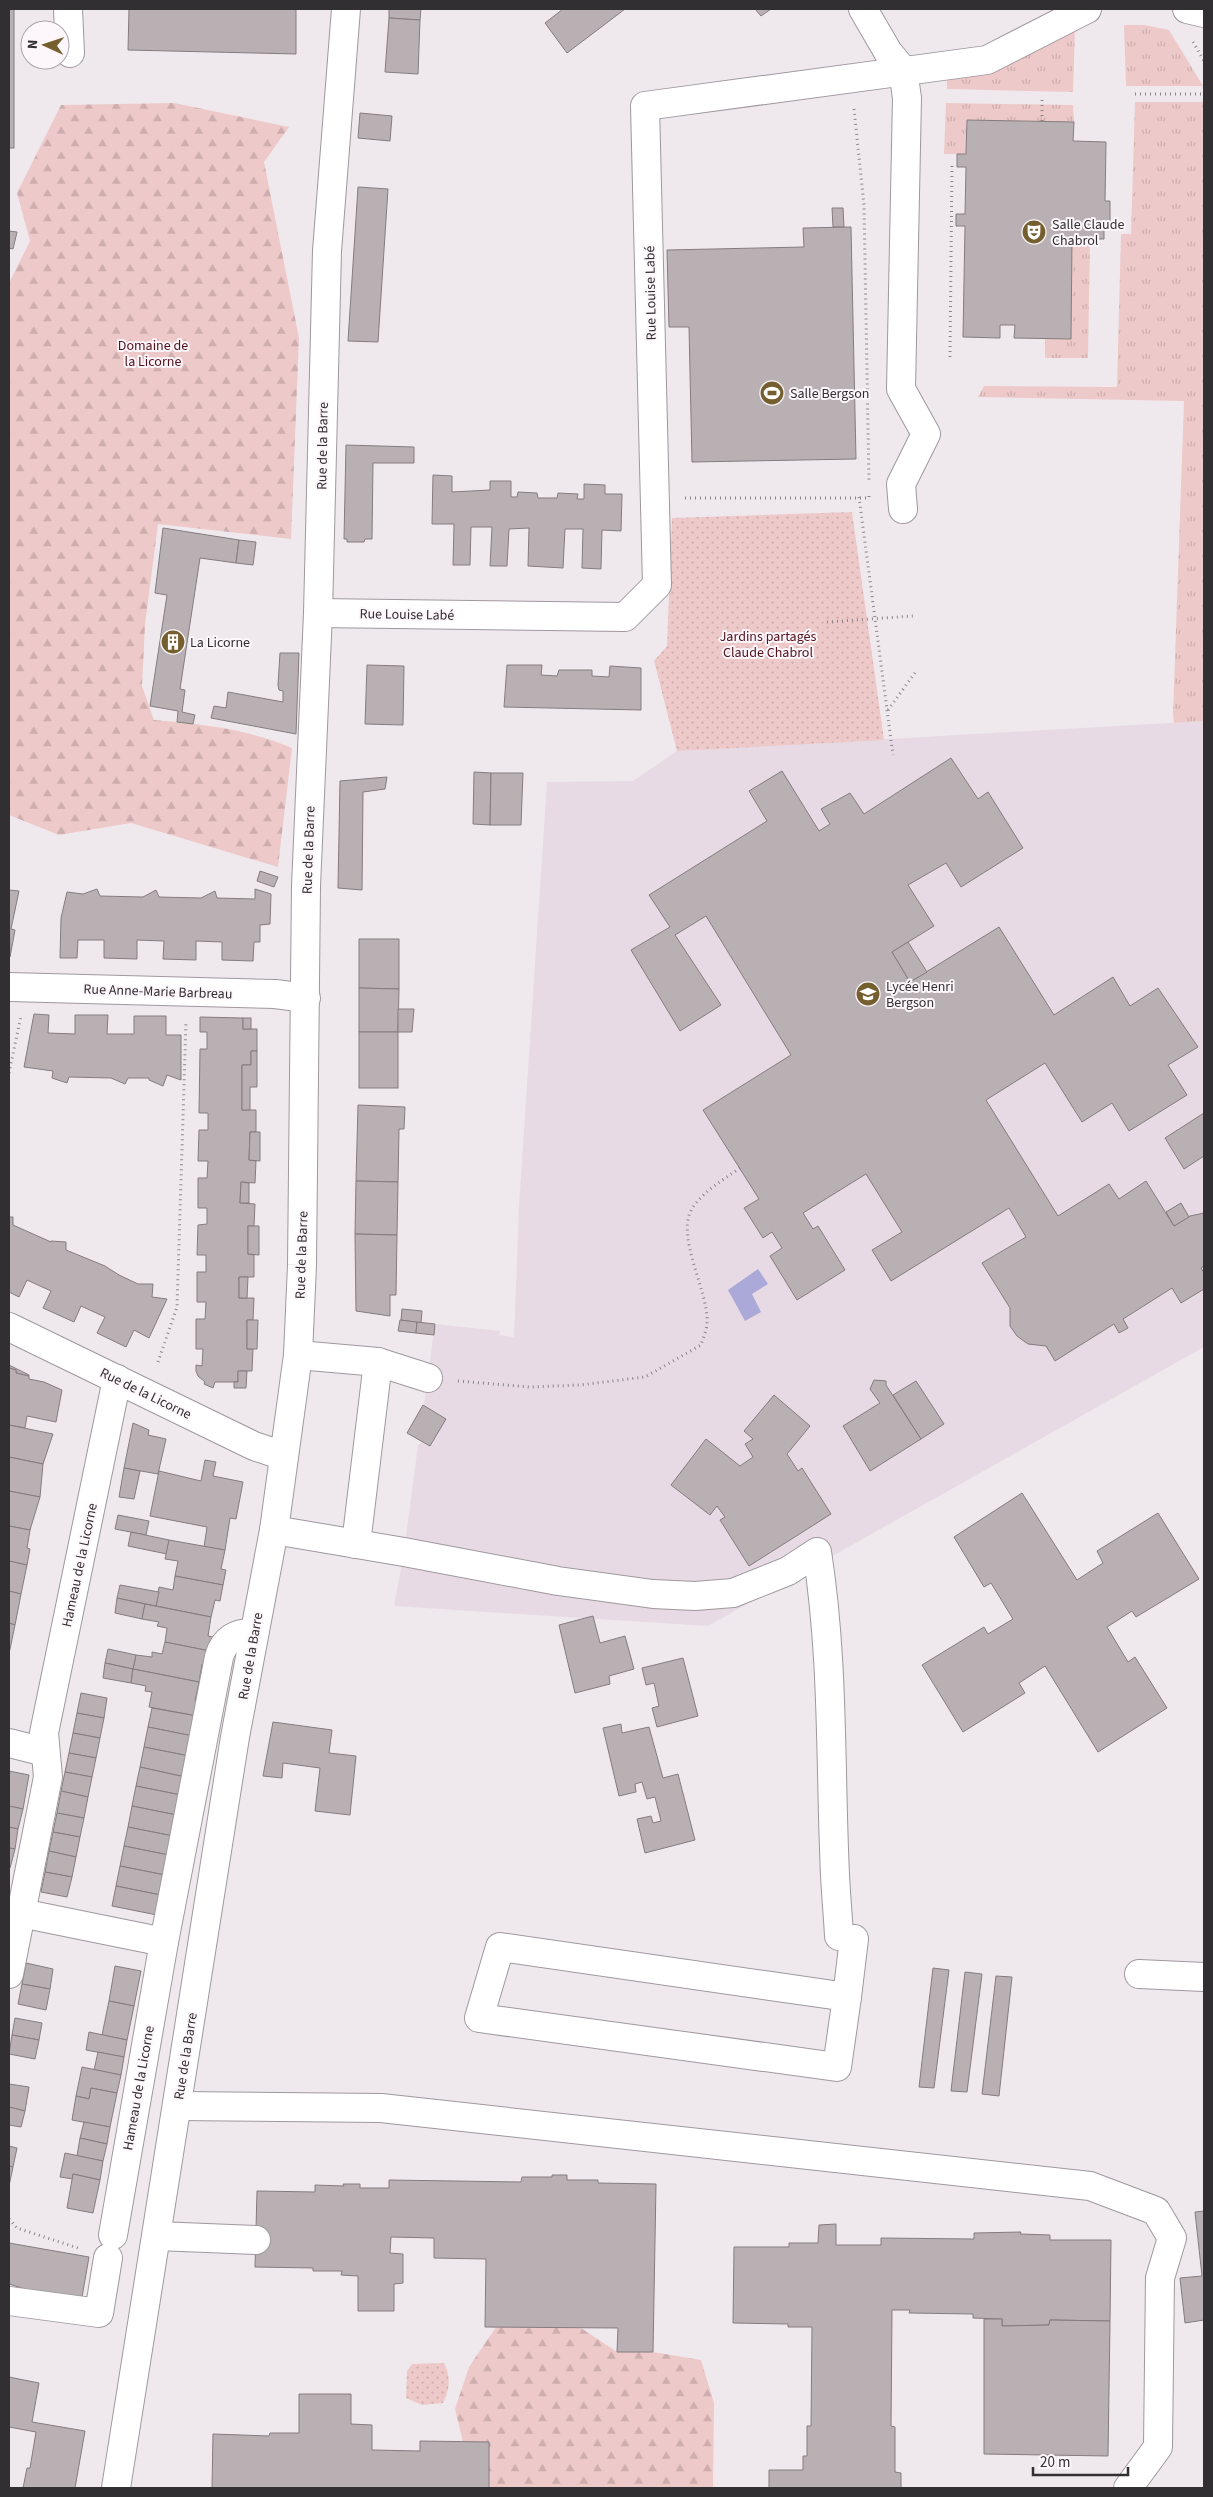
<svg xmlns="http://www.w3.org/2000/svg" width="1213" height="2497" viewBox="0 0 1213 2497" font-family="'Source Sans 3',sans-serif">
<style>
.built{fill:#e7dae4}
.grass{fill:url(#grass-tufts)}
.forest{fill:url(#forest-firs)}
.park{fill:url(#park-dots)}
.water{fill:#aba9d7}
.building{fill:#b8b0b3;stroke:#847c7f}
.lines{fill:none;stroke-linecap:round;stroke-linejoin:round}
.minor-casing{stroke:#9f989e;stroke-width:30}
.path{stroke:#8a868a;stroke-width:3;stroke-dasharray:1 4;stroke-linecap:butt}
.minor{stroke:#fff;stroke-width:28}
.labels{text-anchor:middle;stroke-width:4;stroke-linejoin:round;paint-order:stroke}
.poi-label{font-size:14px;fill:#322f32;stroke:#fdf6fb;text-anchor:start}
.street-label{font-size:14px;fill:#322f32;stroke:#fdf6fb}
.park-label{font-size:14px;fill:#53111b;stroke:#fdf6fb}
</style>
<defs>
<pattern id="grass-tufts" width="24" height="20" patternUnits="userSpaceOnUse" patternTransform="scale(1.25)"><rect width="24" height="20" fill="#eec9c9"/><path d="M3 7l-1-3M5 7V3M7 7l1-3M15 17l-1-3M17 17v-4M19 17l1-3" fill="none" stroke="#cdadad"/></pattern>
<pattern id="forest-firs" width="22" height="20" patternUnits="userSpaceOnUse" patternTransform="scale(1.25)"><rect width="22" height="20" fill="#eec9c9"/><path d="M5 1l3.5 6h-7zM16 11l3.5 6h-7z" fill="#cdadad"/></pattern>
<pattern id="park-dots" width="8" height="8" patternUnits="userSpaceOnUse" patternTransform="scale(1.25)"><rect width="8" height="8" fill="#eec9c9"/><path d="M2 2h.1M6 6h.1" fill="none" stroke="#cdadad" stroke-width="1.8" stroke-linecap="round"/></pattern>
</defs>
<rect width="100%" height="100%" fill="#efe9ee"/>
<path class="built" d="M1204,721v626l-496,279 -314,-20 10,-54 14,-107 4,-3 -15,-9 17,-28 11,-81 65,7 -1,4 15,2 5,-131 28,-424 86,-1 44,-30z"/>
<g class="grass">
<path d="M1124,25h20l25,5 34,56h-77z"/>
<path d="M1075,26l-2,66 -126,-3v-10z"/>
<path d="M1135,102h69v619l-30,2 -1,-8 11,-314 -206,-4 6,-11 133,1 4,-153h10z"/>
<path d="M946,103l127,2 1,17 -107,-2 -1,34h-22z"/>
<path d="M1072,239h18l-2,119h-43v-19h26z"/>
</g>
<g class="forest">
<path d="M174,103l115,24 -25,35 35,176 -8,201 -133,-15 -13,101 -3,61 12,34c48,4 94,9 138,28l-14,119 -147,-44 -72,12 -50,-20v-532l21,-42 -13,-48 44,-88z"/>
<path d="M496,2327l85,1 36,24h36l48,8 13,43 -1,85h-224v-46h-26l-8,-33 14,-42z"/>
</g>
<g class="park">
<path d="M852,512l32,228 -207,11 -23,-90 13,-15 5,-128z"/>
<path d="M444,2363c7,13 6,27 -1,40l-21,2 -16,-7 1,-27 5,-7z"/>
</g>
<path class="water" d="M758,1269l10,15 -16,10 9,18 -16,9 -17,-31z"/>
<g class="building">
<rect x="9" y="9" width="5" height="139"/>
<path d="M129,9h167v45l-168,-4z"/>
<path d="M389,9h32l-1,11 -31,-2z"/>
<path d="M563,9h62l-58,44 -22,-30z"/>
<path d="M755,9h16l-10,7z"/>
<path d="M389,18l31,2 -2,54 -33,-2z"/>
<path d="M360,113l32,3 -2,25 -32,-3z"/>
<path d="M967,120l107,2 -1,19 33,1 -1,59h5v22h-6v16h-32l-1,100 -57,-1 1,-13h-15v13l-37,-1 2,-111h-9v-12h9l1,-47h-9v-13h9z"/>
<path d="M358,187l30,2 -10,153 -30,-1z"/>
<path d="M832,208h11l1,19h-11z"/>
<path d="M851,227l5,232 -164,3 -3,-135h-20l-2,-77 137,-3 -1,-19z"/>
<path d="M9,231l8,1 -4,17 -4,-1z"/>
<path d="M346,445l68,2v16h-41l-1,76h-7l-1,3h-17v-3h-3z"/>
<path d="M433,475l19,1v16l38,-2v-9h21v16h6l1,-5 19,1 1,5h19l1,-5 20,1 -1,5h7v-15l21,1v9h17l-1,37 -19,-1 -1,39 -19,-1 1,-39h-18l-2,39 -35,-2 1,-38 -20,1 -2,37h-17l2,-39h-21l-1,38h-17l1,-41h-22z"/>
<path d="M163,528l76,12 -3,23 -36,-5 -20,131 5,1 -3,22 13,3 -2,9 -16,-2 1,-11 -28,-5 17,-111 -12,-2z"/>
<path d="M239,540l17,2 -3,23 -17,-2z"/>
<path d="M280,653h19l-3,81 -85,-16 3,-12 12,2 2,-16 55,10v-11l-4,-1 -1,-5z"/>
<path d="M367,665l37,1 -1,59 -38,-1z"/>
<path d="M507,665h35l-1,10 16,1 2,-6h33v6l17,1 1,-11 31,2v42l-137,-3z"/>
<path d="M951,758l27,41 10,-7 35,56 -62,39 -15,-24 -38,22 26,41 -42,26 18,30 89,-55 55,88 59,-38 17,29 28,-18 40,59 -30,18 19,30 -58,36 -17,-28 -30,19 -37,-59 -59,37 72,116 51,-32 10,15 27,-18 28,45 16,-10 14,-3v53l-3,2 3,5v16l-23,14 -9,-15 -49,31 5,9 -9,5 -5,-9 -59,37 -9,-15 -18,-2 -11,-8 -7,-10v-18l-28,-45 44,-26 -17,-29 -118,73 -19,-31 30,-18 -36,-58 -63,39 10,16 5,-3 27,44 -48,30 -27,-44 12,-8 -10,-16 -9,6 -19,-30 15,-9 -56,-89 88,-55 -85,-139 -31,19 46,70 -41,26 -49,-81 39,-23 -21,-32 118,-74 -18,-30 33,-20 37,60 11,-7 -9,-15 29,-16 14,21z"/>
<path d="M474,772l17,1 -1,52 -17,-1z"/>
<path d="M491,773h32l-2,52h-31z"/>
<path d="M387,777l-2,12 -22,3 -1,98 -24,-2 2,-107z"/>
<path d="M260,871l18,6 -4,10 -17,-6z"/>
<path d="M97,889l3,7 43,1 13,-7 3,7 42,1 14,-7 2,7 38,1v-10l16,5 -1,30 -10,1v17h-6l-1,19 -31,-1v-18l-26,-1v19l-33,-1 1,-18 -27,-1v19l-33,-1v-18h-26l-1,18h-17l1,-40 6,-26 16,2z"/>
<path d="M9,890l10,1 -8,38 4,1 -5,27z"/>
<path d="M359,939h40v50l-40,-1z"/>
<path d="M908,942l19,30 -17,10 -18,-30z"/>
<path d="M359,988l40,1 -1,43h-39z"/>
<path d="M398,1009h16l-2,23h-14z"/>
<path d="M34,1014l15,1 -1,18 27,1v-19h33l-1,19h27v-18h32v19h15v45l-14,-5 -4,11 -14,-6v-2h-21l-3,6 -14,-6 -42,-1 -2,6 -15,-5 1,-7 -29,-4z"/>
<path d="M200,1017l43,1v11h14v22h-6v14h-9v45h14v22h-6l-1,28 7,1 -1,22 -14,-1 -1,21 15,1 -1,22h-6v28l6,1v22h-15v21h15l-1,22h-6v29h6l-1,22h-14v11h-23l-2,6 -9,-4 1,-2 -7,-6 -2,-5v-6l6,1 1,-17h-7v-30h9l1,-17h-9v-30h9v-17h-9l1,-30 9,-1v-16h-9v-30h9l1,-17h-10l1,-31h9v-17h-9l1,-64h7v-17h-7z"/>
<rect x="243" y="1018" width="8" height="11"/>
<rect x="359" y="1032" width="39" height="56"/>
<path d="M251,1051h6v36h-7v23h-8v-45h9z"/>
<path d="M358,1105l47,2 -1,22h-5l-1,53 -42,-1z"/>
<path d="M1204,1113v43l-20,13 -19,-31z"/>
<path d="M250,1132h10v29l-11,-1z"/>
<path d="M356,1181l42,1 -1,53 -42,-1z"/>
<path d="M241,1182l8,1v20h-9z"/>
<path d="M1181,1203l8,14 -15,9 -8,-14z"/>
<path d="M9,1217h4v8l38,17v-1l15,1v8l39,16 14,9 19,9h15l-1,13 15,2 -18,39 -15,-8 -8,17 -29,-14 8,-16 -24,-11 -7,16 -31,-14 8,-17 -24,-11 -8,17 -10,-5z"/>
<path d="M248,1226h11v29l-11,-1z"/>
<path d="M355,1234l42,1 -1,60h-6v21l-34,-5z"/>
<path d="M239,1277h9l-1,21h-8z"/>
<path d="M402,1309l20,2 -1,12 -20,-3z"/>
<path d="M247,1320h11l-1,29h-10z"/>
<path d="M400,1320l17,2 -1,11 -18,-2z"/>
<path d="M417,1322l18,2 -1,11 -18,-2z"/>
<path d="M9,1365l20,10v1l-13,-3v-3l-7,-2z"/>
<path d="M9,1368l7,2v3l13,3v3l15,3 18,8 -6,32 -29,-6 -2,12 -16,-3z"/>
<path d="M238,1371h9l-1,17h-12v-6h4z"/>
<path d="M874,1380l12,1v4l35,54 -51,32 -27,-45 37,-23 -10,-14z"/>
<path d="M916,1381l28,43 -23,15 -28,-44z"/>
<path d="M774,1395l36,31 -23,28 11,17 4,-3 29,46 -82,52 -29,-46 5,-3 -8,-11 -7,9 -39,-30 35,-46 34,27 13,-9 -8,-13 8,-5 -9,-8z"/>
<path d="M423,1405l23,14 -16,27 -23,-13z"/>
<path d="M133,1423l16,7 -1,5 18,4 -8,35 -34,-6z"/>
<path d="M9,1425l44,9 -10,30 -34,-7z"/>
<path d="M9,1457l34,7 -3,33 -31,-6z"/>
<path d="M205,1460l11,2 -3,14 30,6 -7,37 -6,-1 -5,32 -21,-3 3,-20 -57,-11 9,-45 42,10z"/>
<path d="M124,1468l16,3 -6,28 -15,-2z"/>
<path d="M9,1491l31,6 -10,33 -21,-4z"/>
<path d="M1022,1493l55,87 26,-17 -6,-12 61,-38 41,66 -63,38 -4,-6 -25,16 21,35 7,-5 32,51 -69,44 -53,-86 -26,17 6,10 -62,39 -41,-67 62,-38 4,7 25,-15 -22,-36 -7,4 -30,-50z"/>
<path d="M118,1515l31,6 -3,14 -31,-6z"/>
<path d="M9,1526l21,4 -3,18 3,1 -3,16 -18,-4z"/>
<path d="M131,1532l38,8 -2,14 -39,-8z"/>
<path d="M169,1540l56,10 -4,19 5,1 -3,15 -48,-9 3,-15 -13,-2z"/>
<path d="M9,1561l18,4 -6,29 -12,-3z"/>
<path d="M175,1576l48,9 -3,16 -5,-1 -4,17 -55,-11 3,-19 14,3z"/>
<path d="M120,1585l39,7 -3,14 -39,-8z"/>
<path d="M9,1591l12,3 -6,31 -6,-2z"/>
<path d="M117,1598l28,6 -3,15 -27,-6z"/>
<path d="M145,1604l66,13 -3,19 5,1 -3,14 -45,-9 2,-14 -10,-2 2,-4 -17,-3z"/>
<path d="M593,1616l7,27 25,-7 9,33 -25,7 1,8 -35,9 -16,-68z"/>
<path d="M9,1623l6,2 -6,29z"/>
<path d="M165,1642l45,9 -3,15 -5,-2 -3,18 -66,-13 3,-14 16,2v-5l10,2z"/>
<path d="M108,1649l28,6 -3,14 -28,-6z"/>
<path d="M683,1658l15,58 -41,11 -5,-19 7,-2 -5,-23 -8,2 -4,-17z"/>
<path d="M105,1663l28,6 -2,14 -28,-5z"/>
<path d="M133,1669l66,13 -4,19 5,1 -3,14 -48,-9 3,-15 -7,-1 1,-5 -15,-3z"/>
<path d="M81,1693l26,5 -3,20 -27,-5z"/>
<path d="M152,1708l45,8 -4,20 -45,-9z"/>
<path d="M77,1713l27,5 -4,20 -27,-5z"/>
<path d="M273,1722l59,8 -3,23 27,3 -6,59 -35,-4 5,-43 -37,-5 -1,15 -19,-2z"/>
<path d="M621,1724l1,9 27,-6 14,51 15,-4 17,66 -50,13 -8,-34 14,-3 2,7 8,-2 -6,-24 -8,2 -5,-17 -7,2 1,8 -17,4 -16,-68z"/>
<path d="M148,1727l45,9 -4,20 -45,-9z"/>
<path d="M73,1733l27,5 -4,20 -27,-5z"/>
<path d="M144,1747l45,9 -4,21 -45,-10z"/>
<path d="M69,1753l27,5 -4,19 -27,-5z"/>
<path d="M140,1767l45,10 -4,18 -45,-9z"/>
<path d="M9,1771l20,4 -6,34 -14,-3z"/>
<path d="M65,1772l27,5 -4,20 -27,-6z"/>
<path d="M136,1786l45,9 -4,20 -45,-9z"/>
<path d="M61,1791l27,6 -4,21 -27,-5z"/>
<path d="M9,1806l14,3 -5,20 -9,-2z"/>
<path d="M132,1806l45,9 -4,21 -45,-9z"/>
<path d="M57,1813l27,5 -4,19 -27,-5z"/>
<path d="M9,1827l9,2 -3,20 -6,-1z"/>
<path d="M128,1827l45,9 -4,19 -45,-9z"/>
<path d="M53,1832l27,5 -4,20 -27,-6z"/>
<path d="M124,1846l45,9 -4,20 -45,-9z"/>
<path d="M9,1848l6,1 -5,19h-1z"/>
<path d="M49,1851l27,6 -4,20 -27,-5z"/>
<path d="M120,1866l45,9 -4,20 -45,-9z"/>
<path d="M45,1872l27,5 -5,20 -26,-5z"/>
<path d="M116,1886l45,9 -4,20 -45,-9z"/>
<path d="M26,1963l27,6 -3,20 -28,-5z"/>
<path d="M115,1966l26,5 -7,35 -25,-5z"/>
<path d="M933,1968l16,2 -15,118 -15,-1z"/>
<path d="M965,1972l17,2 -15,118 -16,-1z"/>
<path d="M996,1976l16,1 -13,119 -17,-2z"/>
<path d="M22,1984l28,5 -4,21 -28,-6z"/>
<path d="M109,2001l25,5 -7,34 -25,-5z"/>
<path d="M15,2018l27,5 -3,17 -27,-5z"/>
<path d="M89,2032l38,8 -3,17 -38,-7z"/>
<path d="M12,2035l27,5 -4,19 -26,-5z"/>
<path d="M98,2052l26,5 -3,18 -27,-5z"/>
<path d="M82,2067l39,8 -4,18 -26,-5 -2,11 -13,-3z"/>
<path d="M9,2084l20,3 -4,24 -16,-4z"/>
<path d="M91,2088l26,5 -7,34 -38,-7 4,-24 13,3z"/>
<path d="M9,2107l16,4 -4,16 -12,-2z"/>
<path d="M84,2122l26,5 -3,17 -27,-6z"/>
<path d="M80,2138l27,6 -4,17 -26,-5z"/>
<path d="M9,2146l8,2 -4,19 -4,-1z"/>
<path d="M65,2153l38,8 -3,19 -27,-6v5l-13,-2z"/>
<path d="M9,2166l4,1 -4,19z"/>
<path d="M73,2174l27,6 -7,33 -26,-5z"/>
<path d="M552,2175h15v5h31v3l58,1 -3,168h-36l1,-24 -133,-1 1,-68 -52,-1v-20l-43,-1 -1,16 13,1v29l-9,1v27h-36v-35l-17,-1 1,-4h-29v-3l-58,-1 2,-76 58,1v-7l29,1 -1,-2h17v4h29v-8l132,2 1,-5h30z"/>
<path d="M1204,2211v109l-19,3 -5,-45 22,-2 -7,-64z"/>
<path d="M836,2224v21h45v-7l93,1v-6l47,-1 -1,2 30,1v5h61l-1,81 -60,-1 -1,5 -47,1v-7l-29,-1v-4l-64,-1 1,-3h-18l-1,116 4,1v45l6,1v15h-132v-18h34v-14h4v-30h4l1,-99h-24v-3l-55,-1 1,-76h55v-4h29l1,-18z"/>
<path d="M9,2243l80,14 -7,40 -54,-7 -19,-6z"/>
<path d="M984,2319h18v7l47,-1 1,-5 60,1 -2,135 -124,-2z"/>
<path d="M9,2377l30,6 -7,39 53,9 -10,57h-52l4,-20h3l6,-36 -27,-5z"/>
<path d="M299,2394h52v30l21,1v25l48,1v-10l69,1v46h-277l1,-54 56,2 1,-3h29z"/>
</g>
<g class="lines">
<defs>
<g id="minor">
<path d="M68,9l2,44"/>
<path d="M863,9l25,43 15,18 4,28 -6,291 25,45 -25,50 2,25"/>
<path d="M1187,9l17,4"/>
<path d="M318,613l307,4 32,-32 -12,-479 342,-46 100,-51"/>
<path d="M9,987l266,7 31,4"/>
<path d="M9,1327l245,119 30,10"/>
<path d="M298,1355l80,7 50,16"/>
<path d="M274,1530l130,22 154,29 95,13 42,2 38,-3 55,-22 29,-19c17,108 13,215 18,323 1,21 3,41 4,61"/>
<path d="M356,1544l22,-182"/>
<path d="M9,1743l36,9"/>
<path d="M21,1913l143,29"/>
<path d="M500,1947l347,50 -10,70 -358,-49z"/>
<path d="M9,1974l39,-197 -4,-44 73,-354"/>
<path d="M1139,1974l65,3"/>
<path d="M847,1997l7,-58"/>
<path d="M177,2106l204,2 709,78 66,25 16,27 -12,40 -2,169 -30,41"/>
<path d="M113,2235l51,-293 55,-285c5,-18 18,-25 35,-24"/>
<path d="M157,2236l99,4"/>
<path d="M9,2301l90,12 9,-55"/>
<path d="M116,2488l119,-751 39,-207 24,-175 4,-90 4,-379 12,-273 9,-362 19,-242"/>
</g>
</defs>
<use href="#minor" class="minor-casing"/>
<g class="path">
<path d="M1193,42l11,19"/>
<path d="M1135,94h69"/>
<path d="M854,109l10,96 5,277"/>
<path d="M1042,121v-21"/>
<path d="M950,357l2,-192"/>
<path d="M859,497l34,258"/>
<path d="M685,498h184v-5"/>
<path d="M827,622l86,-6"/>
<path d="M888,710l29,-40"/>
<path d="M9,1073l12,-57"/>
<path d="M158,1362l19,-55 9,-286"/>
<path d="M458,1381l72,6 50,-2 65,-8 56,-32c2,-7 6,-15 6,-22 2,-32 -33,-88 -14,-116 12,-17 30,-27 47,-39"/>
<path d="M9,2219l8,9 64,21"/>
</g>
<use href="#minor" class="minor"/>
</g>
<defs>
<symbol id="theatre-disc" viewBox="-11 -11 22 22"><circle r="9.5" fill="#755f2e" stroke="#fdf6fb"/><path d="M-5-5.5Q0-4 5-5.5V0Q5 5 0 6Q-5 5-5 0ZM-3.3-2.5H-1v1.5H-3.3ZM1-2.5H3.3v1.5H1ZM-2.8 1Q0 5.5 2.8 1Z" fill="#fff"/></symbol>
<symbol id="stadium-disc" viewBox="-11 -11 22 22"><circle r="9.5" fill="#755f2e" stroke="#fdf6fb"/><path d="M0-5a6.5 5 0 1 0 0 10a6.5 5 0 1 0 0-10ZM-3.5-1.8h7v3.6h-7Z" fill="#fff"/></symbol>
<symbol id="building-disc" viewBox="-11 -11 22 22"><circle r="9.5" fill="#755f2e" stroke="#fdf6fb"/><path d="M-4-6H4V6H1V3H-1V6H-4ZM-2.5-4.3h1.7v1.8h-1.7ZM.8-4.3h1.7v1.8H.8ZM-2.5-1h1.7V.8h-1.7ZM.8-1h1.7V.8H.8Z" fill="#fff"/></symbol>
<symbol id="school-disc" viewBox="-11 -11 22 22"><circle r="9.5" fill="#755f2e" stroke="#fdf6fb"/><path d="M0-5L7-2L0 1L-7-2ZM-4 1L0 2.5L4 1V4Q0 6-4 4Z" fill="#fff"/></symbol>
</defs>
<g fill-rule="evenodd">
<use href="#theatre-disc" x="1020" y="218" width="28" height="28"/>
<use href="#stadium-disc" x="758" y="379" width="28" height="28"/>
<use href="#building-disc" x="159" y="628" width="28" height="28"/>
<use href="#school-disc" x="854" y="980" width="28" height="28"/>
</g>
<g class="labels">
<g class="poi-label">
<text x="1052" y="229">Salle Claude<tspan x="1052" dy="16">Chabrol</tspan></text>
<text x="790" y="398">Salle Bergson</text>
<text x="190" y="647">La Licorne</text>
<text x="886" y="991">Lycée Henri<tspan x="886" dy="16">Bergson</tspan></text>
</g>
<g class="street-label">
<text transform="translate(650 293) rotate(-91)" y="5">Rue Louise Labé</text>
<text transform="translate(322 446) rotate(-89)" y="5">Rue de la Barre</text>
<text transform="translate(407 614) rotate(1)" y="5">Rue Louise Labé</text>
<text transform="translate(308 850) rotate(-88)" y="5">Rue de la Barre</text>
<text transform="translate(158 991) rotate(2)" y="5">Rue Anne-Marie Barbreau</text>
<text transform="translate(301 1255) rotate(-88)" y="5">Rue de la Barre</text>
<text transform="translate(146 1393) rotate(26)" y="5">Rue de la Licorne</text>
<text transform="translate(79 1565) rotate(-78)" y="5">Hameau de la Licorne</text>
<text transform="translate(250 1656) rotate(-80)" y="5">Rue de la Barre</text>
<text transform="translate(185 2056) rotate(-81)" y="5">Rue de la Barre</text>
<text transform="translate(138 2088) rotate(-80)" y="5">Hameau de la Licorne</text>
</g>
<g class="park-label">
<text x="153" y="350">Domaine de<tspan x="153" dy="16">la Licorne</tspan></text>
<text x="768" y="641">Jardins partagés<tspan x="768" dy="16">Claude Chabrol</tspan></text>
</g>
</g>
<rect width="1213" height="2497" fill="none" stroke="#322f32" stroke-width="20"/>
<g transform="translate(45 45) rotate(273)"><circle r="24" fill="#fdf6fb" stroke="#aca6ab"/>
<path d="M0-4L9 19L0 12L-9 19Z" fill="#755f2e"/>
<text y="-8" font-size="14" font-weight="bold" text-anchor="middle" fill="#322f32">N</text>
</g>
<path d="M1033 2467v8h95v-8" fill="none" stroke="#322f32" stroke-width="2.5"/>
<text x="1040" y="2467" font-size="15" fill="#322f32" stroke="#fdf6fb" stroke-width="4" paint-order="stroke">20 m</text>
</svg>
